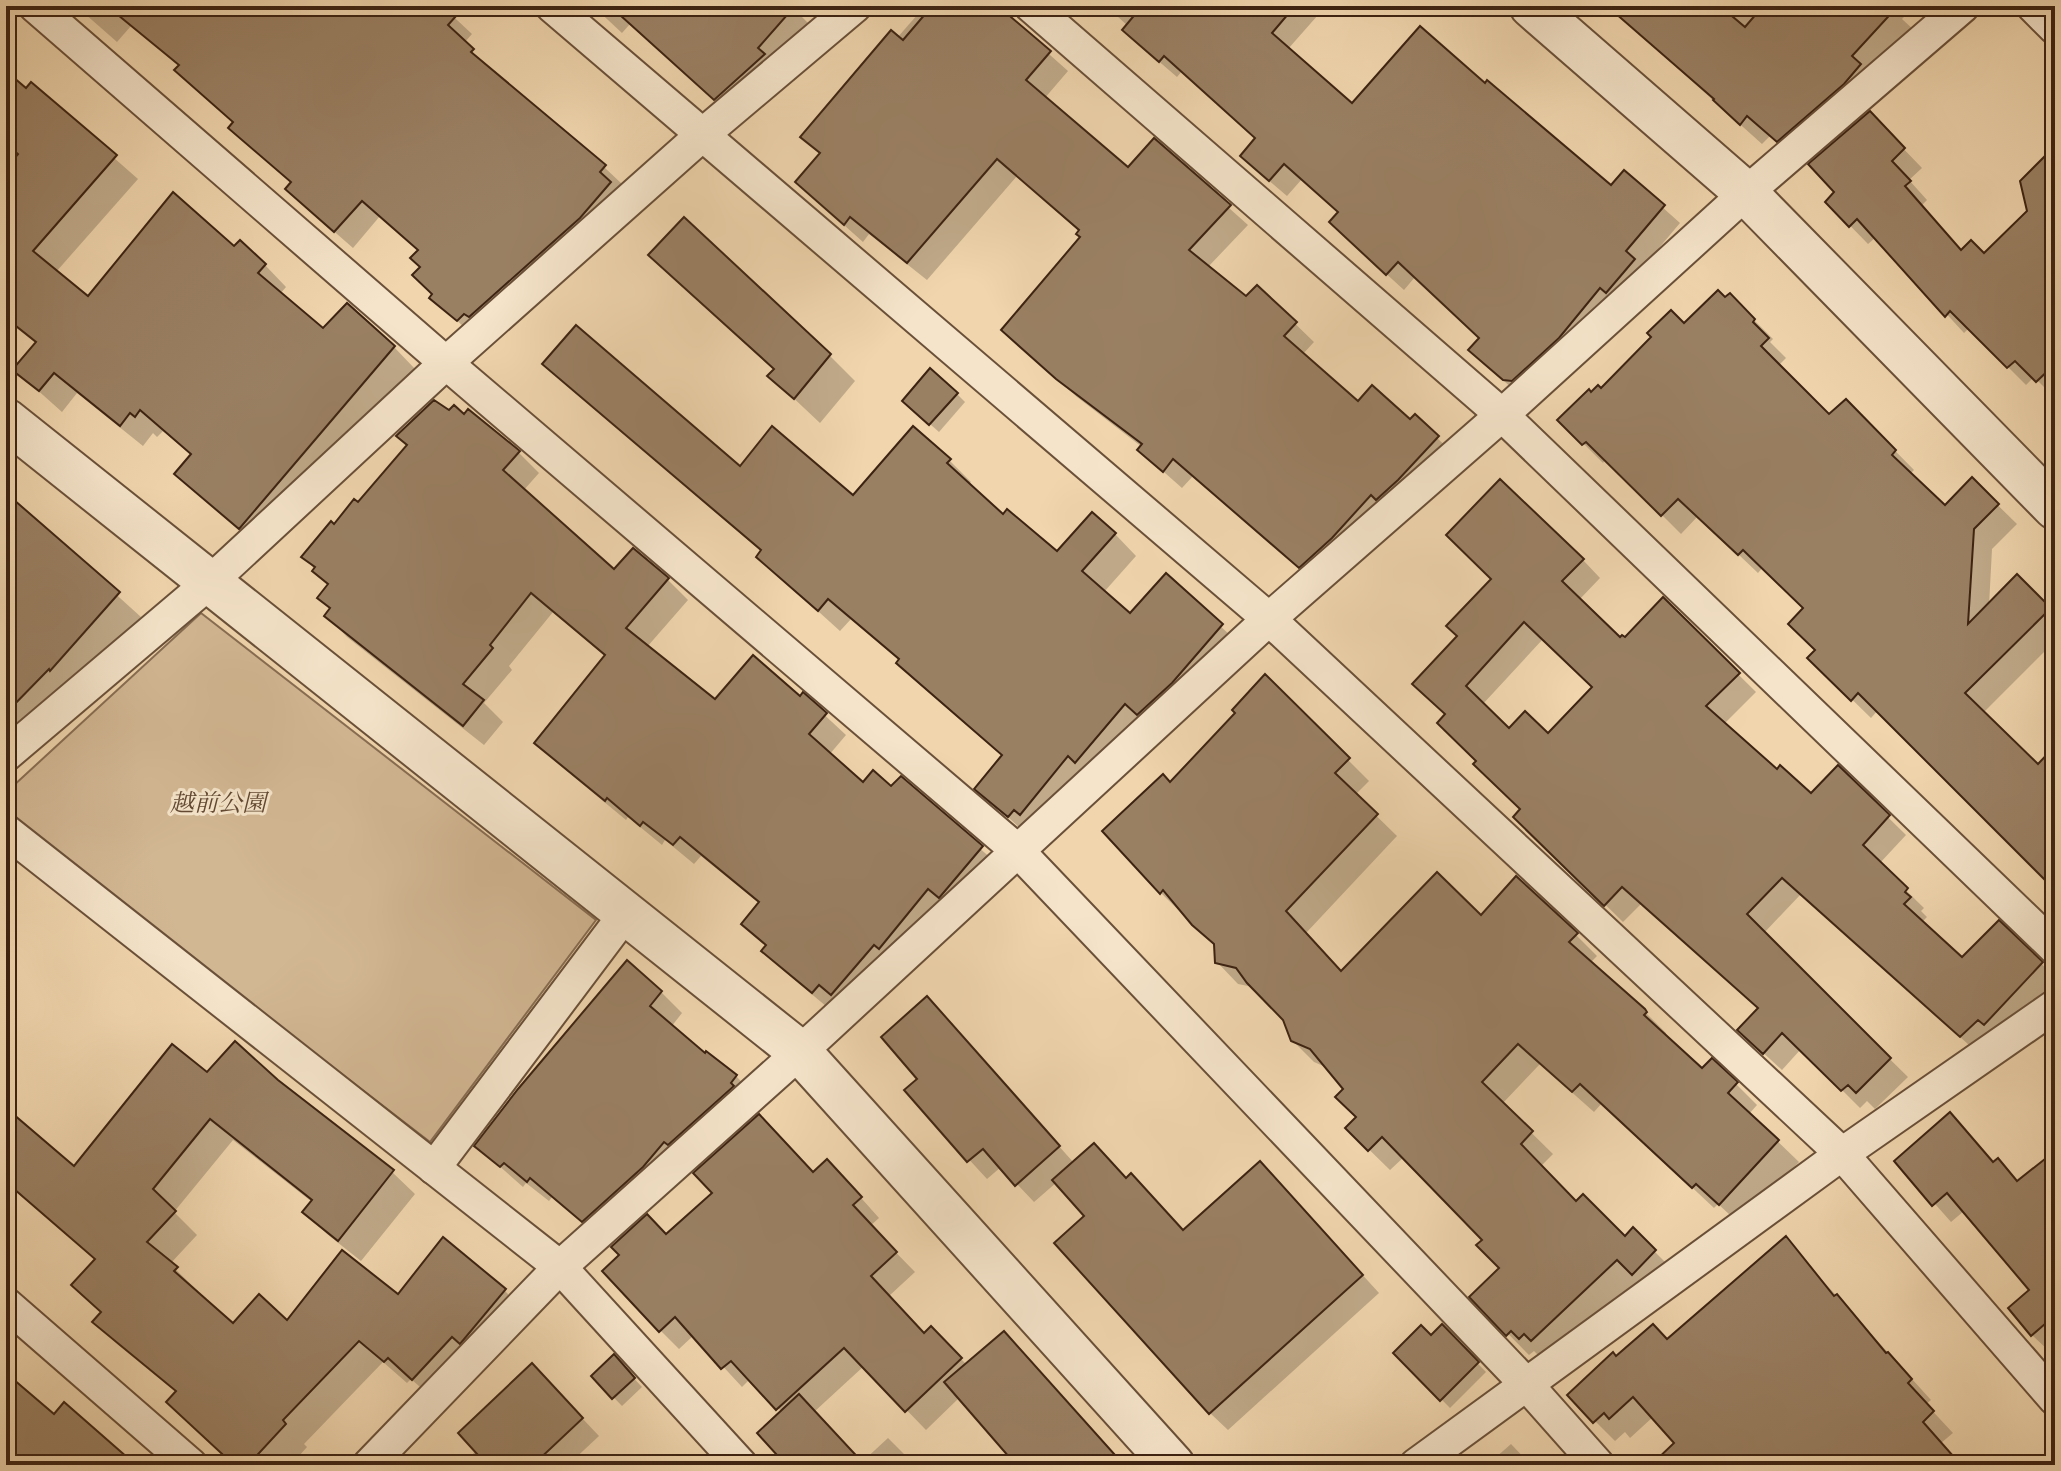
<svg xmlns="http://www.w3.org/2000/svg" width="2061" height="1471" viewBox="0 0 2061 1471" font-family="'Libre Caslon Text','Noto Serif JP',serif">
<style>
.green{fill:#d2b793;stroke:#886d52;stroke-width:2}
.shadow{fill:#0003;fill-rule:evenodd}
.building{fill:#9a8063;stroke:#3d2312;stroke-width:2;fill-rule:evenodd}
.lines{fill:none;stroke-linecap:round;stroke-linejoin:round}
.minor-casing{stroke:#6a5039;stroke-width:36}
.tertiary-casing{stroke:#6a5039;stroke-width:46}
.minor{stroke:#f5e4ca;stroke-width:32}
.tertiary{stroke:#f5e4ca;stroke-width:42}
.labels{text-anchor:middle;stroke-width:6;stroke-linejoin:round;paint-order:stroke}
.park-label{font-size:24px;font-style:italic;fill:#624832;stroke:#f5e4ca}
</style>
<rect width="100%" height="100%" fill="#f0d5ad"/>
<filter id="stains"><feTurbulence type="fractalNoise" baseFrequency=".0025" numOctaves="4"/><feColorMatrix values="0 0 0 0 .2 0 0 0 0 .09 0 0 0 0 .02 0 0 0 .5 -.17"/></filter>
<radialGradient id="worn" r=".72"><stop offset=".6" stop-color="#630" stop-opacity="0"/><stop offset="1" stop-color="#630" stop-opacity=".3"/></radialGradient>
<path class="green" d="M201,613l395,307 -166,222 -422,-325 4,-30z"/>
<g class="shadow">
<path d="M76,6h366l30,28 -8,9 24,26 116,98 18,17 -6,6 11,10 -152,137 -43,-39 3,-3 -13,-28 -3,-16 -39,-35 -27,32 -48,-42 -13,-22 -62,-56 5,-5 -55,-56 -49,-41 -14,16z"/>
<path d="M593,6h198l20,20 -78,91 -103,-93 -8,9z"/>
<path d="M925,6h70l73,65 -24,28 84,71 26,-29 94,84 -40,42 38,32 11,-12 57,55 -12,13 56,49 52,18 5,-5 41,39 -137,128 -126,-108 -11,12 -43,-38 3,-3 -65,-50 -55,-49 60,-111 -2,-5 -63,-56 -90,104 -58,-46 -6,8 -47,-42 5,-45 -18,-18 94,-99z"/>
<path d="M1106,6h220l-38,43 65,57 132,-20 126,102 13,-15 56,50 -38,45 -120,129 -35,-31 -6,-27 -66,-62 -11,13 -56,-51 -8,-26 -38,-34 -15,17 -28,-24 -2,-33 -75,-68 -5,6 -36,-31 -13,-20z"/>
<path d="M1608,6h289l9,9 -4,4 13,12 -116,130 -29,-25 -8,8z"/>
<path d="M6,73l20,18 5,-6 107,94 -82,93 32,27 147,-50 30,16 21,22 -6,7 43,37 71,16 21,22 -153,180 -86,-75 16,-18 -29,-25 -6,6 -4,-4 -10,13 -66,-53 -15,19 -47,-42 22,-26 -27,-21 -4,3z"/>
<path d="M1870,114l52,54 -13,12 18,20 -6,6 41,46 22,3 45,-44 26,-62v249l-21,-21 -8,8 -57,-57 -5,5 -88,-96 -8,7 -41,-42 10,-10z"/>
<path d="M651,255l178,100 26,26 -35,42 -50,-47 5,-5z"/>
<path d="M1730,296l43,43 -3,3 16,16 -8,8 51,51 17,-16 68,69 -5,5 36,33 27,-28 45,44 -25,25 -3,57 28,-29 38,38v32l-3,-3 -69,69 55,54 17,11v109l-177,-177 -7,8 -42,-41 -23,-68 -43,-42 -5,6 -60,-57 -17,18 -75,-75 -3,4 -43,-43 124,-94z"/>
<path d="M545,364l195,105 113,29 60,-69 37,32 21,21 -3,3 35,32 54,37 58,-20 21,22 -32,36 27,24 35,-40 78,72 -213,190 -54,-49 26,-32 -83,-72 -21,-22 1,-2 -49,-42 -11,12 -82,-74 4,-5 -196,-167z"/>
<path d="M957,394l8,8 -26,30 -26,-23z"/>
<path d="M468,411l51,42 20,20 -16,18 91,81 53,7 21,21 -41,47 68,55 85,-4 3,-3 43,40 -17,20 35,30 28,4 9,-10 101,89 -169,144 -49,-41 -20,-20 3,-4 -24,-23 17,-20 -59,-48 -7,8 -29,-24 -3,5 -34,-28 -2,3 -69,-57 -20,-20 69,-86 -53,-45 -44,54 3,4 -28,33 19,19 -19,23 -137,-108 -20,-21 5,-7 -3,-23 -25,-29 146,-144 14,4z"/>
<path d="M6,495l135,122 -67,75 -68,44z"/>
<path d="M1583,560l17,18 -21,22 41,40h5l38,-40 93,92 -32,32 53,48 34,24 27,-28 68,67 -27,29 45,44 -3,3 6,6 -5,5 40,38 37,-37 56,54v10l-52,55 -24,12 -178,-160 -38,40 145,143 -33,32 -8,-8 -7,7 -59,-59 -19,21 -24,-22 2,-39 -119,-105 -18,18 -107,-105 7,-7 -44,-49 -32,-46 12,-79zM1543,639l51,49 -46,48 -39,-6 -27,-25z"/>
<path d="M1265,677l104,104 -14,14 42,41 -91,97 36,40 139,-55 95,17 21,21 -7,7 54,48 22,22 -1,4 37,34 34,13 21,21 -8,9 50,48 -58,63 -23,-21 -4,4 -112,-105 -8,9 -54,-48 -38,40 51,50 -13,13 36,36 49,35 8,-8 43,43 -22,22 -14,-15 -86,81 -12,-2 -8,-8 -5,4 -57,-58 30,-29 -18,-28 -80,-83 -14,13 -43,-42 11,-11 -12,-28 -18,-21 -14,-6 -22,-22 -7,-21 -32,-32 -15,-3 -21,-22 -1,-15 -55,-54 -56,-62 66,-46 67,-72z"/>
<path d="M661,992l21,21 -11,14 34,28 31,21 21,22 -153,144 -52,-45 -3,4 -23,-18 -3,4 -46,-41z"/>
<path d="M927,999l147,164 53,17 57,52 93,-51 102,112 -151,137 -18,-17 -123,-197 -30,-34 -23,20 -33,-35 -14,12 -81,-88 14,-12z"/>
<path d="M207,1075l70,6 115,91 23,22 -54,67 -34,-27 -22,-22 7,-10 -79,-62 -59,72 23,23 -27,29 28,27 -1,2 37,33 54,-3 110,-27 45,-56 62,51 22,22 -91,88 -25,-22 -4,4 -24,-21 -79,82 3,3 -16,18h-56l-58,-72 -60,-49 -22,-22 8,-9 -7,-53 -90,-77v-73l69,58z"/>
<path d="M2055,1153v194l-5,5 -18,-17v-45l-68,-79 -13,11 -54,-61 97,3 4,-3 21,21z"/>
<path d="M814,1174l32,7 33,37 -9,8 45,46 -26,24 35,39 7,-6 36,36 37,-32 120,132h-105l-59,-68 -34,33 -62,-64 -50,46 48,50 26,-24 27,27h-126l-7,-53 -32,-33 -8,8 -48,-52 -15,14 -19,-19 7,-94z"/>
<path d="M1785,1239l146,161 -5,4 27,29 -12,10 20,22h-308l24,-22 -24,-26 -23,21 -5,-6 -10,9 -20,-20 21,-63 52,-17z"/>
<path d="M1442,1327l44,45 -36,36 -54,-55 35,-15z"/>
<path d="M614,1357l28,30 -20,19 -29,-30z"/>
<path d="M549,1383l50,53 -31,29h-107z"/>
<path d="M1511,1444l20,21h-44z"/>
</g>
<g class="building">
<path d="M107,6h358l-17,19 26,24 -3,3 135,113 -6,7 11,10 -31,36 -111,99 -5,-3 -7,7 -28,-23 3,-4 -20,-19 8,-8 -10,-9 8,-8 -56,-49 -28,31 -49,-43 6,-7 -63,-54 5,-6 -59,-52 5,-5z"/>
<path d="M610,6h185l-37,42 7,6 -51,46z"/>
<path d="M932,6h66l53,45 -25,29 102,87 26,-29 77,67 -42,45 57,46 11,-11 40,37 -13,14 74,65 14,-16 38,34 5,-5 24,22 -41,44 -22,20 -5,-5 -39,43 -33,30 -126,-109 -10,13 -26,-22 5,-6 -86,-65 -55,-49 79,-93 -4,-3 3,-4 -82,-71 -90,104 -57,-46 -6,8 -49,-43 25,-29 -20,-16 91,-107 12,10z"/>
<path d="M1142,6h153l-23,27 80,70 68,-77 65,57 2,-3 124,105 13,-15 41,35 -39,46 9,8 -29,34 -6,-5 -41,50 -47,43 -9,-1 -35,-30 11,-12 -81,-76 -12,13 -57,-53 9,-10 -54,-48 -15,17 -29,-25 15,-18 -91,-82 -5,6 -37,-32z"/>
<path d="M1607,6h113l25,21 18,-21h135l-46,50 9,8 -17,20 -67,58 -30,-26 -7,9 -27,-25 1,-1z"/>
<path d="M6,71l20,17 5,-6 86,73 -84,96 55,45 85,-104 61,54 6,-6 26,24 -8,9 65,55 24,-25 48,43 -156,183 -65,-55 17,-20 -51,-44 -5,7 -5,-4 -10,13 -66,-53 -15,18 -27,-21 24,-28 -30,-24v-150l12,-14 -12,-10z"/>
<path d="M1870,111l35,37 -13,13 19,20 -6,5 56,64 10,-10 13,13 43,-42 -7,-30 35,-35v218l-19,18 -21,-21 -8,7 -57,-57 -5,6 -88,-98 -8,8 -24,-25 9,-10 -26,-28z"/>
<path d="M684,217l147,137 -37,45 -27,-23 7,-7 -126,-114z"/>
<path d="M1718,290l7,7 5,-4 25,26 -2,3 16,16 -8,8 68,68 17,-15 50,51 -4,5 53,50 27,-28 27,27 -25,25 -6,95 49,-50 34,34 -86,85 73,71 17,-18v144l-197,-197 -7,8 -44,-43 8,-8 -27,-26 15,-16 -60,-58 -5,5 -60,-56 -17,17 -75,-74 -4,3 -25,-25 32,-31 2,3 7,-7 3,3 50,-51 -4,-4 24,-23 13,13z"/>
<path d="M576,325l164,141 32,-40 81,69 60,-69 38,33 -4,4 56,51 4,-5 50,42 35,-39 24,21 -34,38 48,42 36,-40 57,51 -51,59 -35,32 -12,-11 -50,59 -7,-7 -48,59 -6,-5 -6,7 -34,-28 28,-34 -106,-92 3,-4 -71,-60 -10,12 -62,-54 5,-7 -219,-186z"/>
<path d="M930,368l28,25 -29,32 -27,-24z"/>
<path d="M434,400l15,10 5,-5 10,9 4,-5 52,42 -17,19 111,99 19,-21 36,30 -43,50 89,71 38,-44 47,41 3,-4 24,21 -18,21 54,48 10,-12 18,16 10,-10 82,70 -44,52 -11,-9 -49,60 -5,-4 -43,50 -12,-10 -7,8 -51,-42 5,-6 -25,-21 18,-22 -79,-65 -7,8 -30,-23 -3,4 -33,-28 -2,3 -71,-58 71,-88 -74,-62 -41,52 3,3 -30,36 21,16 -21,26 -139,-110 6,-8 -13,-10 11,-14 -16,-13 3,-4 -14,-10 30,-36 3,3 20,-25 4,3 49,-57 -11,-9z"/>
<path d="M1500,479l84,80 -22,22 58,56 2,-2 3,2 38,-40 77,76 -34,33 71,63 3,-4 31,28 27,-28 52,50 -27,30 45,43 -3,4 6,5 -7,7 58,53 37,-37 44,42 -59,63 -6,-5 -18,17 -178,-159 -35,36 144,144 -35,35 -8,-8 -7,6 -59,-58 -19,21 -26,-24 21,-22 -136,-121 -18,19 -91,-89 7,-8 -47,-45 3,-3 -39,-38 8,-9 -33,-30 45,-48 -11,-10 45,-47 -45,-44zM1524,622l68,65 -44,46 -23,-22 -16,17 -43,-42z"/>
<path d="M6,493l114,99 -70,79 -1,-2 -43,44z"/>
<path d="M1265,674l85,84 -15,15 43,41 -92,97 55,60 96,-99 44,43 35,-39 62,57 -9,9 76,67 2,3 -3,3 58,53 10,-10 26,24 -10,11 51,47 -60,65 -23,-21 -4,4 -112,-104 -8,8 -54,-48 -36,38 51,49 -12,13 55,57 7,-7 42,42 8,-9 23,23 -24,25 -15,-15 -86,81 -7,-7 -5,5 -8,-8 -5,5 -37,-39 30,-29 -23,-23 6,-5 -100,-103 -14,14 -23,-23 11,-11 -21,-20 8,-8 -33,-40 -19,-8 -8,-21 -36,-37 -11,-15 -21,-5 -1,-19 -22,-19 -29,-35 -3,4 -58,-63 61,-57 7,8 65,-69 -3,-3z"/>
<path d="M627,960l35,31 -12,15 55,47 1,-2 31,24 -6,8 3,3 -66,59 -4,-3 -21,25 -61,55 -52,-44 -3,4 -23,-19 -4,4 -26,-21 44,-57z"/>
<path d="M927,996l133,150 -45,40 -32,-37 -16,13 -63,-72 13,-11 -36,-42z"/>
<path d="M235,1041l43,39 116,90 -56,71 -36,-29 10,-12 -102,-81 -57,70 23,22 -29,31 31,25 -4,4 59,52 26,-29 28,26 55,-70 56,44 45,-57 63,52 -46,55 -8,-7 -40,43 -24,-22 -4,4 -25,-21 -76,79 3,4 -38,41h-14l-68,-63 10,-11 -84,-69 9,-10 -30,-27 24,-26 -89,-77v-74l68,58 98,-122 35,28z"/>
<path d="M1950,1112l43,50 5,-4 19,23 38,-30v168l-2,-2 -22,19 -23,-28 21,-18 -82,-97 -15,13 -38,-45z"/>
<path d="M759,1114l54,58 14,-13 35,38 -9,8 44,47 -26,24 53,57 7,-7 31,32 -57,54 -61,-64 -68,62 -45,-49 -10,8 -46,-52 -16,15 -57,-61 17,-16 -8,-8 36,-33 19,20 46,-41 -19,-20z"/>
<path d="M1094,1143l32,35 5,-5 52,57 77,-69 103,114 -154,139 -155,-171 30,-27 -32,-36z"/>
<path d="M1786,1236l48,60 3,-2 49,59 2,-1 24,27 -4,4 26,28 -11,11 38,43h-310l23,-22 -41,-46 -24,22 -5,-6 -11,10 -26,-28 46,-43 3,4 37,-32 14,15z"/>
<path d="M1442,1324l37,38 -39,39 -47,-48 28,-28 10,10z"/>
<path d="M1004,1331l120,134h-108l-72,-83z"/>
<path d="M614,1354l21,24 -23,21 -21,-23z"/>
<path d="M532,1363l51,55 -50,47h-46l-29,-32z"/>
<path d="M6,1373l48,41 10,-12 72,63h-130z"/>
<path d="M799,1394l66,71h-79l-29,-32z"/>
</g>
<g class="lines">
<defs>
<g id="minor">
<path d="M35,6l411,357 572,488 508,533 72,81"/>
<path d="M552,6l717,613 573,535 213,245"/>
<path d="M1031,6l471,409 553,533"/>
<path d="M2033,6l22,22"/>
<path d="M6,755l204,-173 236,-219 255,-227 154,-130"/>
<path d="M6,831l554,436 181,198"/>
<path d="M434,1168l192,-255"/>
<path d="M6,1304l185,161"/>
<path d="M369,1465l191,-198 240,-215 469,-433 233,-204 244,-222 217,-187"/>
<path d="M1416,1465l426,-311 213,-148"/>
</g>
<g id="tertiary">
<path d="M1531,6l215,187 309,315"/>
<path d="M6,420l794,632 373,413"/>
</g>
</defs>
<use href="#minor" class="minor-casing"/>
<use href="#tertiary" class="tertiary-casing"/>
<use href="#minor" class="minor"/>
<use href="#tertiary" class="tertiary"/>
</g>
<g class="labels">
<g class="park-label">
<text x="218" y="811">越前公園</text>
</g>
</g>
<rect width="2061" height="1471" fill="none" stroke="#f0d5ad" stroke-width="32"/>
<rect x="8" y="8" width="2045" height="1455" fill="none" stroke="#3d2312" stroke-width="4"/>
<rect x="16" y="16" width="2029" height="1439" fill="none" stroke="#3d2312" stroke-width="2"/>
<rect width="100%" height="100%" filter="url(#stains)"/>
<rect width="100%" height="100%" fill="url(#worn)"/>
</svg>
